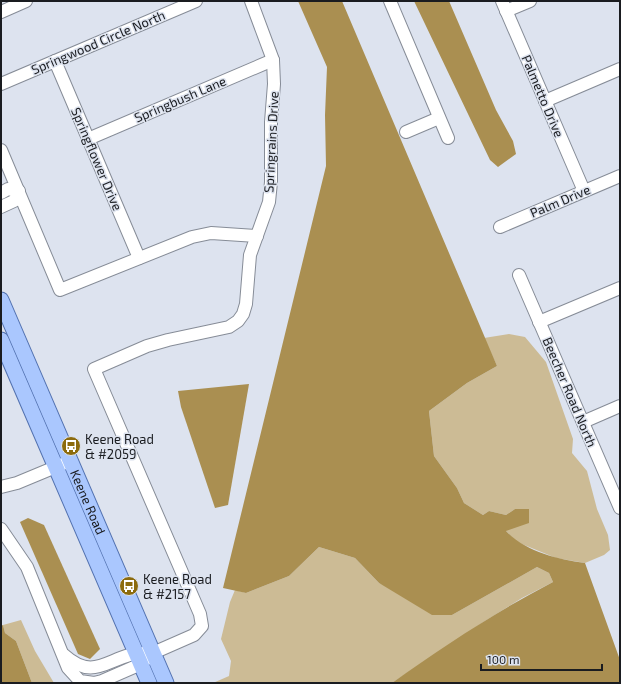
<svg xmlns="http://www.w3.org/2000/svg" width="621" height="684" viewBox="0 0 621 684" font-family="'Exo 2',sans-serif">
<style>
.green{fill:#ccbb95}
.water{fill:#aa8f51}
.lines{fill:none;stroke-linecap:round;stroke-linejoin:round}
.minor-casing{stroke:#868c97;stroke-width:14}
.major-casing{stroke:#5372b0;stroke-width:17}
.minor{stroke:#fff;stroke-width:12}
.major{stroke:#aac7fe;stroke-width:15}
.labels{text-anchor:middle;stroke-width:3;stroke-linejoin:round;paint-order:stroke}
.street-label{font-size:13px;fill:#1a1c20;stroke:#dde3ef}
.poi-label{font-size:13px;fill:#1a1c20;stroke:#dde3ef;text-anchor:start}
</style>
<rect width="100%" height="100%" fill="#dde3ef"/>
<g class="green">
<path d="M509,334l16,3 21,25 27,77 -1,14 15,18 10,38 11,26 2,15 -6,5 -19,8 -29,-5 -39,-16 -11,-11 9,-22 -9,6 -17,-4 -6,4 -19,-12 -7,-15 -23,-32 -5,-45 38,-28 30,-17 -13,-28z"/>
<path d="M319,547l36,11 24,25 73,32 85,-48 12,6 4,9 -31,16 -37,23 -93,62h-179l16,-7 2,-15 -10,-22 9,-37 5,-12 11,3 43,-17z"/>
<path d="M21,620l14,31 19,32h-22l-16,-42 -11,-8 -2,-8z"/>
</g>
<g class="water">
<path d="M298,1h44l155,365 -30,17 -38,28 5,45 23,32 7,15 19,12 6,-4 17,4 9,-6h14v14l-23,8c20,21 51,28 79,32l35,97v23h-228c52,-37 105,-72 161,-101l-4,-9 -12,-6 -85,48h-20l-53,-32 -24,-25 -36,-11 -30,29 -43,17 -23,-5 103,-422 -1,-51 2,-48z"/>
<path d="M414,1h35l47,109 17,31 3,13 -18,13 -8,-7z"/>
<path d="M249,384l-21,121 -13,3 -34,-101 -3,-16z"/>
<path d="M28,518l16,7 56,124 -10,10 -12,-5 -58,-132z"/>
<path d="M3,625l2,8 11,8 16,42h-31v-57z"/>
</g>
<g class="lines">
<defs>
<g id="minor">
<path d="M390,1l58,137"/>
<path d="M502,1l82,190"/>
<path d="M506,11l24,-10"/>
<path d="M1,12l25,-11"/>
<path d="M55,61l84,197"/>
<path d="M1,84l195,-83"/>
<path d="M545,101l75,-32"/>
<path d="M406,132l33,-14"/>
<path d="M88,139l185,-79"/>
<path d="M1,150l59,140 132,-53 19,-4 46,3"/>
<path d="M1,193l7,-4 11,2 -5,10 -13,6"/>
<path d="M500,227l120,-51"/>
<path d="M519,275l101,233"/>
<path d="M539,322l81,-34"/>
<path d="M583,422l37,-16"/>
<path d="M1,487l16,-4 53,-22"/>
<path d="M1,529l26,38 41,101 12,13 14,2 8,-2 39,-17 12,-11 41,-18 8,-9 -2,-12 -106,-245 53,-23 21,-6 61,-13 9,-6 5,-7 3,-10 4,-49 19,-53 2,-20v-60l3,-38 -1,-24 -22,-59"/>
<path d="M64,655c32,29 47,-2 80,-2"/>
</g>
<g id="major">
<path id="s1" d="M1,300l165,383"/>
<path d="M1,340l148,343"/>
</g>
</defs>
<use href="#minor" class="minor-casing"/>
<use href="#major" class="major-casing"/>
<use href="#minor" class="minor"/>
<use href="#major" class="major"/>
</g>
<defs>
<symbol id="bus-disc" viewBox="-11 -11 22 22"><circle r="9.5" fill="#8c6b0d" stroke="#dde3ef"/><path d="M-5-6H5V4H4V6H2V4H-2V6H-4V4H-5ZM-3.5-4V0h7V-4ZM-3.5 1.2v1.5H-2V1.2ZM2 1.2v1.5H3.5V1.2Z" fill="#fff"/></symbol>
</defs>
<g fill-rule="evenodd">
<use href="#bus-disc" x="60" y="435" width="22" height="22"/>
<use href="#bus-disc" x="118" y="575" width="22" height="22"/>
</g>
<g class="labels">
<g class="street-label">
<text transform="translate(98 42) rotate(-23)" y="5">Springwood Circle North</text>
<text transform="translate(543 96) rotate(67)" y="5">Palmetto Drive</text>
<text transform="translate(180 99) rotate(-23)" y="5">Springbush Lane</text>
<text transform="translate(271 142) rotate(-87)" y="5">Springrains Drive</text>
<text transform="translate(97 159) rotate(67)" y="5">Springflower Drive</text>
<text transform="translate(560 201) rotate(-23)" y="5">Palm Drive</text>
<text transform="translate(570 392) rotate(67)" y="5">Beecher Road North</text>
<text dy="5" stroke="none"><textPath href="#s1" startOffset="220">Keene Road</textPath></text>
</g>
<g class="poi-label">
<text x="85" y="444">Keene Road<tspan x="85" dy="15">&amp; #2059</tspan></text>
<text x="143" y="584">Keene Road<tspan x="143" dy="15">&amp; #2157</tspan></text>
</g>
</g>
<rect width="621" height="684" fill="none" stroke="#1a1c20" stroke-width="4"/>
<path d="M481 664v6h121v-6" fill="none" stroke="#1a1c20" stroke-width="2"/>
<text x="487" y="664" font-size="12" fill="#1a1c20" stroke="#dde3ef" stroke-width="3" paint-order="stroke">100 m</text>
</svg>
